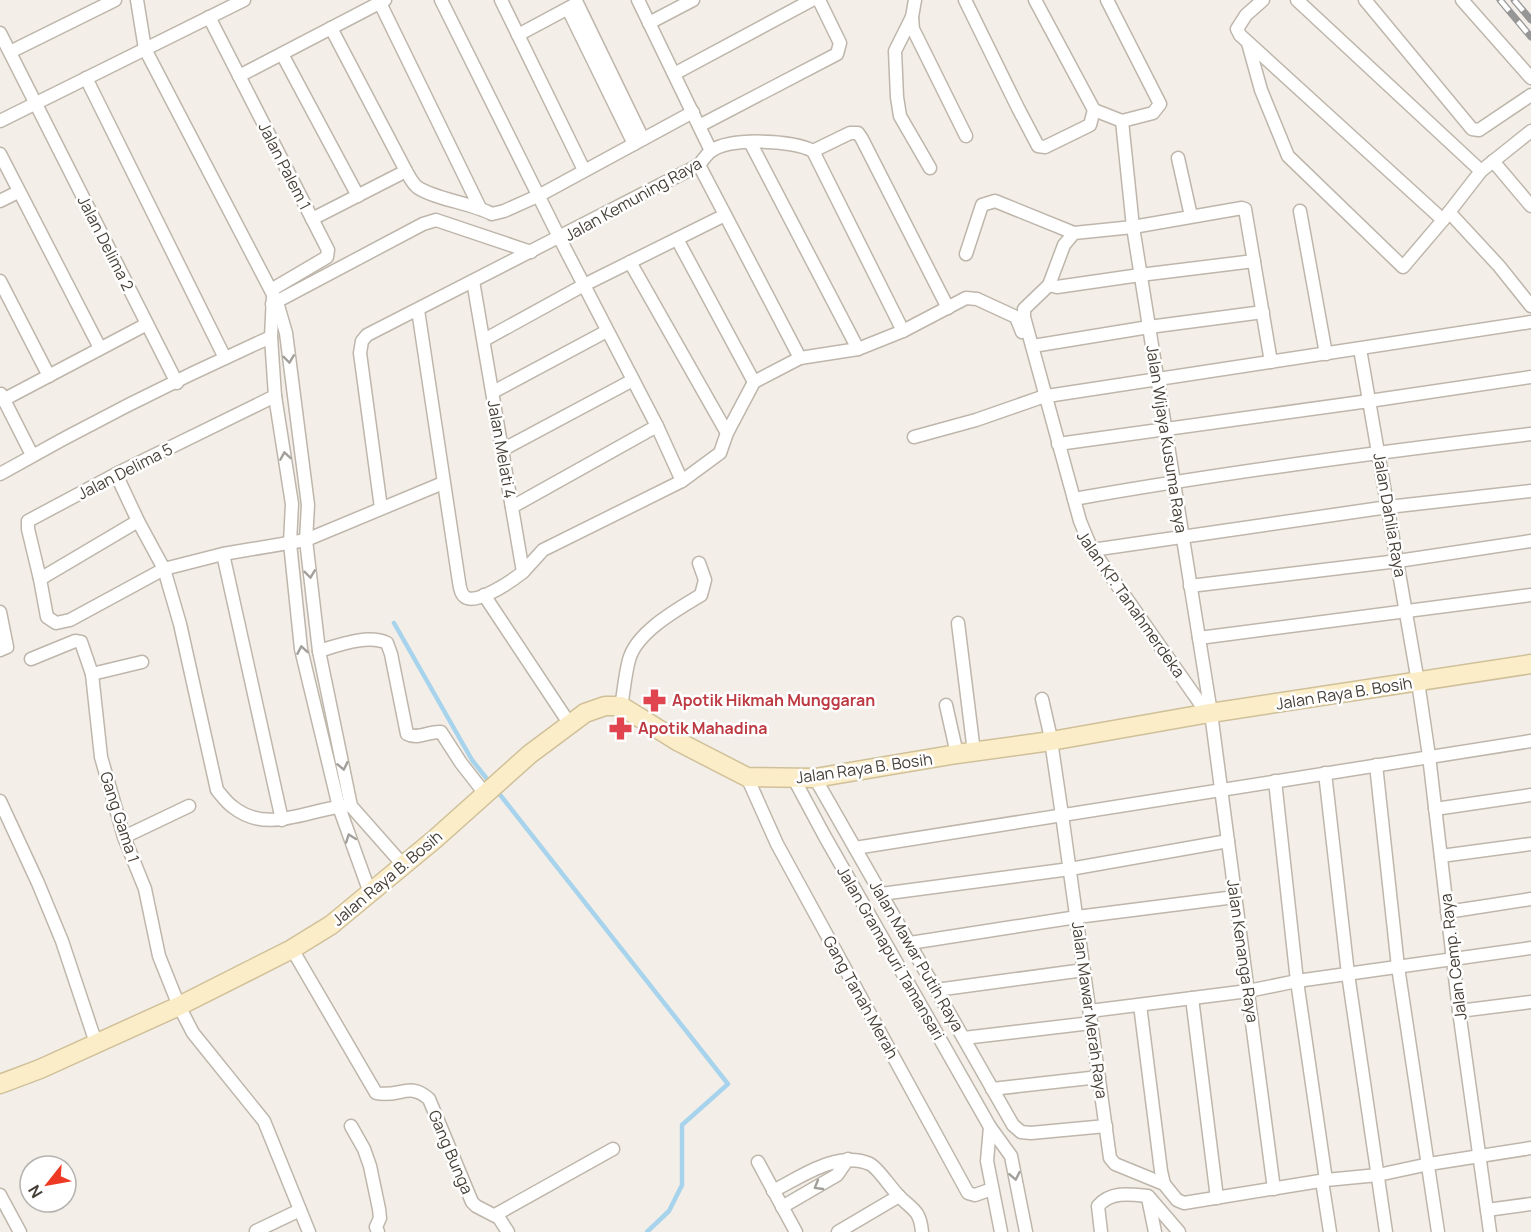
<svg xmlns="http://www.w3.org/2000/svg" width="1531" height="1232" viewBox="0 0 1531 1232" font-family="Manrope,sans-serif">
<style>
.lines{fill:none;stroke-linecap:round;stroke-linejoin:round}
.stream{stroke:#a7d3ec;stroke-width:4.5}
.minor-casing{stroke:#beb6ab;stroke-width:15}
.secondary-casing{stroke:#d0c099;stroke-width:21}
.minor{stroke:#fff;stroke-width:12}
.secondary{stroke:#fcedc9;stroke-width:18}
.rail-casing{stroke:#969696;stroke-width:7}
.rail{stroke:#fff;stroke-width:4.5;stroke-dasharray:14;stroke-linecap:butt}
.oneway{stroke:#a29f9b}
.labels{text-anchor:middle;stroke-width:5;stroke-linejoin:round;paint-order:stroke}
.street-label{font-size:16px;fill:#463f37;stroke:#fff}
.health-label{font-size:16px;font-weight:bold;fill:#be3a42;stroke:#fff;text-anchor:start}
</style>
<rect width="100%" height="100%" fill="#f3efe8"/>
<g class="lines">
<g class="stream">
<path d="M394,623l78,137 19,24"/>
<path d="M497,791l231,293 -46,41v60l-13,26 -22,21"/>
</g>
<defs>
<g id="minor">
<path d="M137,0l8,49 132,253 9,31 22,172 -2,35 13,111 32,155 53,60"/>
<path d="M441,0l118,237 98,189 25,55"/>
<path d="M501,0l83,170"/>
<path d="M638,0l73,151"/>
<path d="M915,0l-3,17 1,12 53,107"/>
<path d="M965,0l53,108 20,38 7,1 45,-22 4,-15 28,11 31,-8 7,-9 -53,-104"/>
<path d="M1035,0l59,110"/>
<path d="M1263,0l-17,15 -9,14 3,6 203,185"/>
<path d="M1297,0l184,171"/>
<path d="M1365,0l107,129 7,1 52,-35"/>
<path d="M1462,0l69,78"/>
<path d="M380,3l100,205"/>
<path d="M577,3l66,136"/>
<path d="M568,9l66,135"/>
<path d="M209,17l119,233 -1,7 -56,33"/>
<path d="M912,17l-17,34 2,46 3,19 30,52"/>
<path d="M649,23l44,-23"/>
<path d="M331,28l75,143c3,5 6,12 11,16 17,12 54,16 75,27l12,-3 36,-16 153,-83"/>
<path d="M0,33l177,350"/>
<path d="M518,35l56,-30"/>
<path d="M1248,43l13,47 27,66 115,111 40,-47 38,-49 50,-40"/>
<path d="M10,52l105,-52"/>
<path d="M282,54l76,142"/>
<path d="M674,74l138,-74"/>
<path d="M239,76l146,-76"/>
<path d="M86,78l139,280"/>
<path d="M0,121l244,-121"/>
<path d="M1122,121l11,106 78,486 63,476"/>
<path d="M699,126l138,-72 3,-11 -21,-43"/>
<path d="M750,142l108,207"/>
<path d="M813,151l90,180"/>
<path d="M0,154l100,194"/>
<path d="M1178,158l13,58"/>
<path d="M1493,161l38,45"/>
<path d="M699,165l101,193"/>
<path d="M0,201l18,-9"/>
<path d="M1300,211l26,143"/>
<path d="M1449,212l50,54 32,40"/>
<path d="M312,219l94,-48"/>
<path d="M677,239l77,143"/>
<path d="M966,254l16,-49 13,-4 79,32"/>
<path d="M630,262l97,171"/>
<path d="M0,281l49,95"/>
<path d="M1049,285l8,2 83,-12 114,-14"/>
<path d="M273,296l-2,41 4,59 17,108 -2,39 11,106 38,158 31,86"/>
<path d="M272,304l151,-80 13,-4 95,32"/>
<path d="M418,310l41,272c1,6 2,14 8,16 13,5 46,-18 56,-26l-50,-291"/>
<path d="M484,340l100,-55 141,-70"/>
<path d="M1033,346l116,-19 114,-15"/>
<path d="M1360,349l58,333 11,74 30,255 31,221"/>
<path d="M1271,362l-26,-153 -3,-1 -109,19 -59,6 -10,12 -15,40 -25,24v8l56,204 12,29 296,-43 143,-16"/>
<path d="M493,392l114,-61"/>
<path d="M1,394l31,61"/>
<path d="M275,396l-159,78 -88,47v8l12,50 7,38 9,6 14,-3 94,-51 59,-15 83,-14 137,-57"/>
<path d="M1047,396l484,-74"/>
<path d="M3,400l144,-76"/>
<path d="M914,437l62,-17 66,-23"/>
<path d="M1058,444l311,-43 162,-24"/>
<path d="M502,450l131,-70"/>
<path d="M0,474c88,-50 179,-96 271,-137"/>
<path d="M116,474l22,47 26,48 16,55 37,166c5,6 10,13 16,17 35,28 75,2 113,-1"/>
<path d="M1074,499c152,-27 304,-47 457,-65"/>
<path d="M512,507l145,-81"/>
<path d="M381,508l-21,-155 2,-12 5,-6 332,-170c3,-4 8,-11 12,-14 20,-14 82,-11 102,0l37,-18h8l4,6 86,169"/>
<path d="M1089,545l113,161 2,8"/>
<path d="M223,554l59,266"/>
<path d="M523,572l20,-22 139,-69 38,-28 7,-20 27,-51 46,-24 58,-9 45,-18 63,-33 11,1 39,18 6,15"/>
<path d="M40,579l98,-58"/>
<path d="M1190,586l208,-25 133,-20"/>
<path d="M484,595l85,128"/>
<path d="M0,612l7,35 -7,3"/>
<path d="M958,623l16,129"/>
<path d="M1199,638l332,-43"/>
<path d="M319,651c20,-6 49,-17 68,-8l4,11 16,80c11,6 22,-3 34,-2l20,31 25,32"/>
<path d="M31,659l44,-18 6,1 11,32"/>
<path d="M142,662l-50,12 9,83 23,80 21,52 14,67 20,50 14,27 71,88 45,111"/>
<path d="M1042,699l8,35 12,81 48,343 5,6 49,20 13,16 7,3 142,-23 52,-5 51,-11 102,-16"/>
<path d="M946,705l11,49"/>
<path d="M621,706c3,-15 4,-32 8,-46 7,-28 49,-51 72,-65l4,-15 -6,-17"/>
<path d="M1376,765l22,202 40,265"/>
<path d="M1325,773l23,201 38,258"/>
<path d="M747,777l30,67 191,349 7,2 17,-6"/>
<path d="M815,778l198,347 8,7 10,1 75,-7"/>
<path d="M794,779l30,56 166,292 21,29 15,76"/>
<path d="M1275,781l22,200 29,199"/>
<path d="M0,801l38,82 24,58 34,102"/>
<path d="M1435,809l96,-14"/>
<path d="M124,837l65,-31"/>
<path d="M855,848l676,-107"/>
<path d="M1441,856l90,-12"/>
<path d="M881,894l189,-25 158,-28"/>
<path d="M1447,912l84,-13"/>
<path d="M910,943l167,-26 158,-20"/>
<path d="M292,949l84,144c24,5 33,-12 53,6l43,103 4,4 23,12 9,14"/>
<path d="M936,990l148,-20"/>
<path d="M1192,998l25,200"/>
<path d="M1140,1005l21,166 3,13"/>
<path d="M1090,1011l158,-20 49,-10 234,-33"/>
<path d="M1459,1011l72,-9"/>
<path d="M964,1038l127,-15"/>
<path d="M992,1089l107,-12"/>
<path d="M351,1126l13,23 6,17 9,43 1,9 -4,9 2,5"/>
<path d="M990,1127l-3,34 14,71"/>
<path d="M758,1162l38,70"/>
<path d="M1322,1181l8,51"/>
<path d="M773,1191c28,-14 64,-41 97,-27 8,4 20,23 28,31 14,15 22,14 24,37"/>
<path d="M0,1195l20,37"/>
<path d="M1148,1198l7,34"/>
<path d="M782,1207l55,-32 11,-16"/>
<path d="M1487,1210l44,-6"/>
<path d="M495,1215l118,-66"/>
<path d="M256,1231l44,-21"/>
<path d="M838,1232l61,-36"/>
<path d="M1101,1232l-3,-26c13,-15 32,-12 50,-10l31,36"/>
</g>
<path id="secondary" d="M0,1084l40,-15 139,-63 113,-57 39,-24 104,-86 95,-85 55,-41 20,-7h16l58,36 68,35 68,1 142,-24 94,-13 153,-27 327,-50"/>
</defs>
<use href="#minor" class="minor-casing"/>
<use href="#secondary" class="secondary-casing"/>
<use href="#minor" class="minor"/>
<use href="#secondary" class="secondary"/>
<defs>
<g id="rail">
<path d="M1500,0l31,37"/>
<path d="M1514,0l17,20"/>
</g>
</defs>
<use href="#rail" class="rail-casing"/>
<use href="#rail" class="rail"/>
</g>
<defs><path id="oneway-chevron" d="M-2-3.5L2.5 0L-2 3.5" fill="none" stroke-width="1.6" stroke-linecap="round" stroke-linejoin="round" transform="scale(1.5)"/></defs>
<g class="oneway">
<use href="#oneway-chevron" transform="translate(289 359) rotate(83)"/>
<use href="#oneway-chevron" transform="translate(285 456) rotate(-99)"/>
<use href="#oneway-chevron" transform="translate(310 574) rotate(83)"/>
<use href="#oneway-chevron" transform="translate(302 650) rotate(-100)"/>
<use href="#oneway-chevron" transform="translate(343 766) rotate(78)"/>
<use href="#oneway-chevron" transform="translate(350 838) rotate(-110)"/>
<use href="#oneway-chevron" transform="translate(1015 1176) rotate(79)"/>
<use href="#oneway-chevron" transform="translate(818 1186) rotate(150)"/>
</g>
<defs>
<symbol id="pharmacy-bare" viewBox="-9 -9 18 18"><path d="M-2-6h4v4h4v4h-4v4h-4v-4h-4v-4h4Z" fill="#e0444e" stroke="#fff" stroke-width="2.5" paint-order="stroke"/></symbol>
</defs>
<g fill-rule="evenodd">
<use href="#pharmacy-bare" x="638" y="684" width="33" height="33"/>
<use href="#pharmacy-bare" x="604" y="712" width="33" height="33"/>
</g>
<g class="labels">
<g class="street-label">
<text transform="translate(285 166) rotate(63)" y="6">Jalan Palem 1</text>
<text transform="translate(633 199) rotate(-29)" y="6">Jalan Kemuning Raya</text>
<text transform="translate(106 243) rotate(63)" y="6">Jalan Delima 2</text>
<text transform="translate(1167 439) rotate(81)" y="6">Jalan Wijaya Kusuma Raya</text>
<text transform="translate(502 449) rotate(80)" y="6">Jalan Melati 4</text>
<text transform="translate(125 471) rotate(-27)" y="6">Jalan Delima 5</text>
<text transform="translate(1390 515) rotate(80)" y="6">Jalan Dahlia Raya</text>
<text transform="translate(1131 604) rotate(55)" y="6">Jalan KP. Tanahmerdeka</text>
<text transform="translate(1344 693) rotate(-9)" y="6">Jalan Raya B. Bosih</text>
<text transform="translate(864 768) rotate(-8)" y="6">Jalan Raya B. Bosih</text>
<text transform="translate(120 817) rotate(72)" y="6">Gang Gama 1</text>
<text transform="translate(387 878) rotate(-40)" y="6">Jalan Raya B. Bosih</text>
<text transform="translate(1243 951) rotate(82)" y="6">Jalan Kenanga Raya</text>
<text transform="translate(891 953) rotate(60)" y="6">Jalan Gramapuri Tamansari</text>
<text transform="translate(917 956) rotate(60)" y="6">Jalan Mawar Putih Raya</text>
<text transform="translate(1453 957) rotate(-97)" y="6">Jalan Cemp. Raya</text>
<text transform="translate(861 997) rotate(61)" y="6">Gang Tanah Merah</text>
<text transform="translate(1090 1010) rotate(82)" y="6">Jalan Mawar Merah Raya</text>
<text transform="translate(451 1152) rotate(67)" y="6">Gang Bunga</text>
</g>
<g class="health-label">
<text x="672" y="706">Apotik Hikmah Munggaran</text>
<text x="638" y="734">Apotik Mahadina</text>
</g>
</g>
<g transform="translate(48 1184) rotate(239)"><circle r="28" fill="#ffffff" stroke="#b5b2af" stroke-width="1.5"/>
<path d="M0-4.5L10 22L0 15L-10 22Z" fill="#ee3a24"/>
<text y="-9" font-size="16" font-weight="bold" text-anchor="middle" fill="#463f37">N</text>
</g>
</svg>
